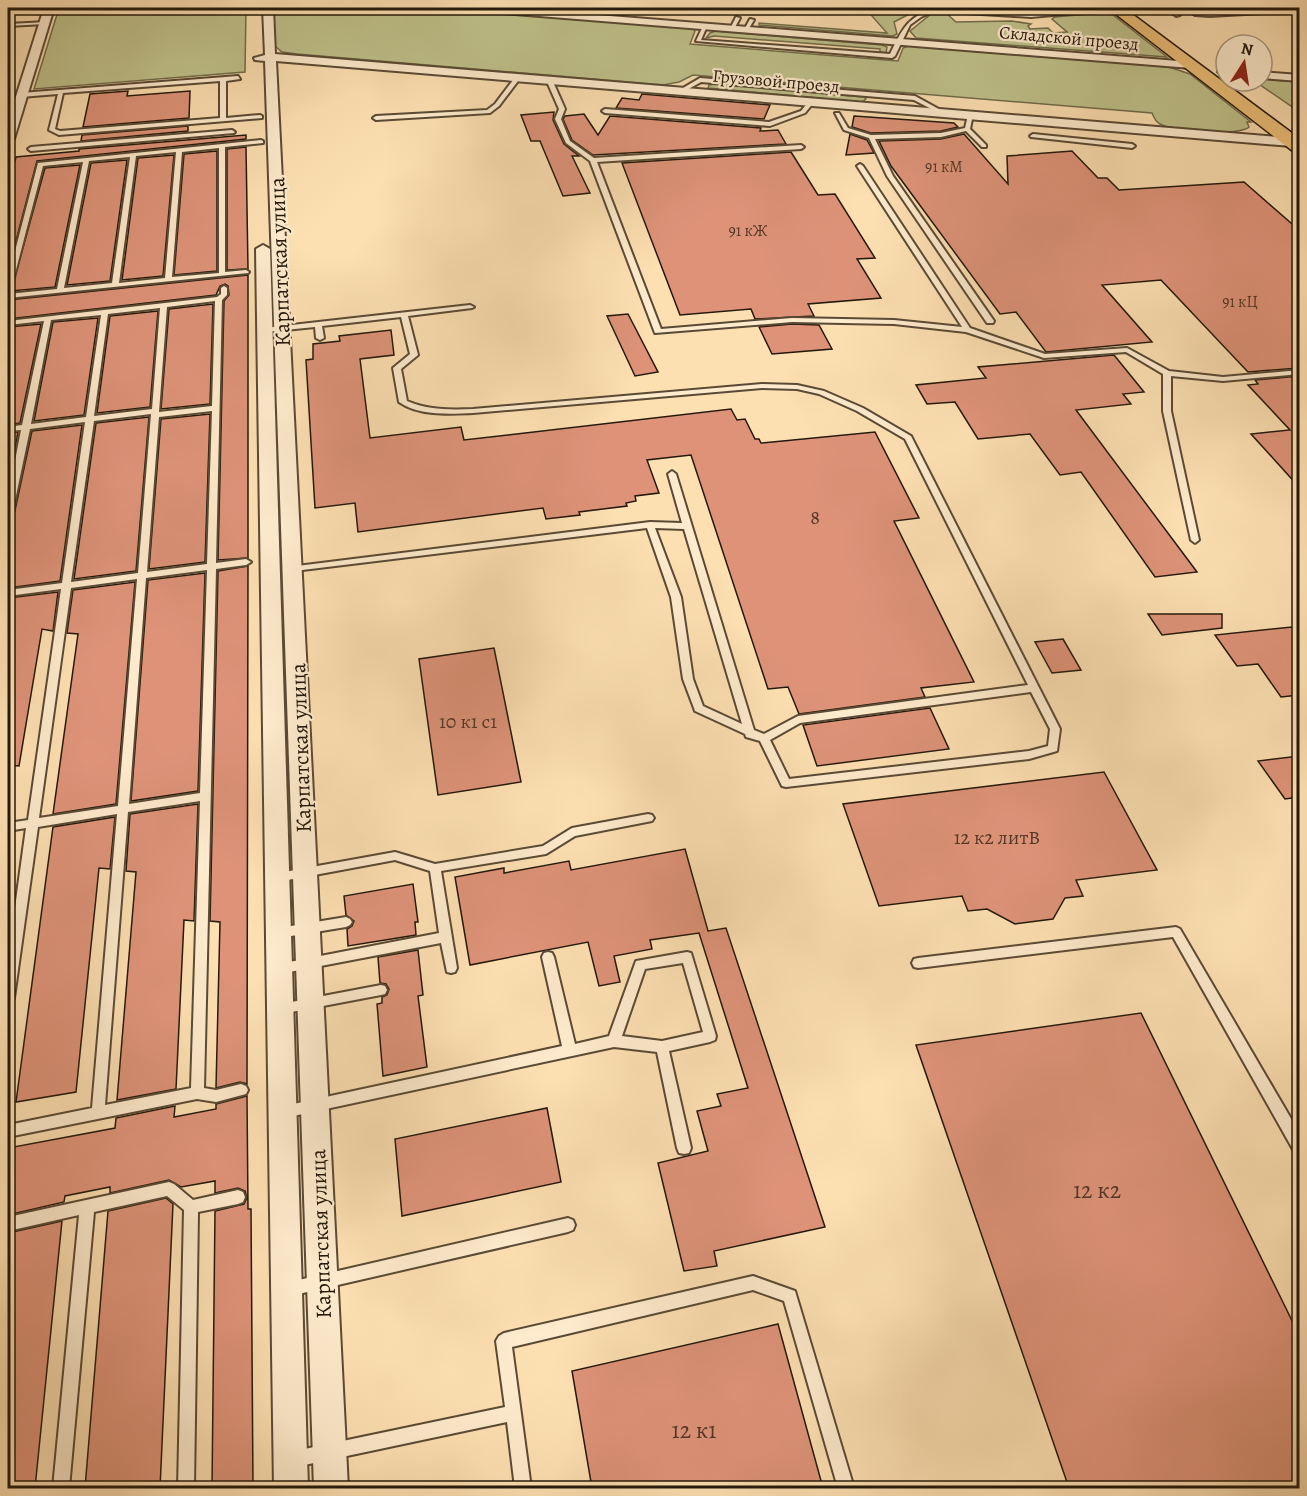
<svg xmlns="http://www.w3.org/2000/svg" width="1307" height="1496" viewBox="0 0 1307 1496" font-family="Alegreya,serif">
<style>
.green{fill:#c0c28c;stroke:#726d4c;stroke-width:1.5}
.building{fill:#de9379;stroke:#23180b;stroke-width:1.5}
.lines{fill:none;stroke-linecap:round;stroke-linejoin:round}
.service-casing{stroke:#5a4a35;stroke-width:4}
.minor-casing{stroke:#5a4a35;stroke-width:4}
.primary-casing{stroke:#23180b;stroke-width:3}
.service{fill:#feebcd;fill-rule:evenodd}
.minor{fill:#feebcd;fill-rule:evenodd}
.primary{fill:#eec079;fill-rule:evenodd}
.labels{text-anchor:middle;stroke-width:4.5;stroke-linejoin:round;paint-order:stroke}
.far-number-label{font-size:16px;fill:#523726}
.far-street-label{font-size:18px;fill:#23180b;stroke:#feebcd}
.number-label{font-size:20px;fill:#523726}
.street-label{font-size:22px;fill:#23180b;stroke:#feebcd}
.near-number-label{font-size:24px;fill:#523726}
</style>
<rect width="100%" height="100%" fill="#fde0b2"/>
<filter id="stains"><feTurbulence type="fractalNoise" baseFrequency=".00333" numOctaves="4"/><feColorMatrix values="0 0 0 0 .2 0 0 0 0 .09 0 0 0 0 .02 0 0 0 .5 -.17"/></filter>
<radialGradient id="worn" r=".72"><stop offset=".6" stop-color="#630" stop-opacity="0"/><stop offset="1" stop-color="#630" stop-opacity=".3"/></radialGradient>
<g class="green">
<path d="M59,8h187l-1,64 -211,17z"/>
<path d="M273,8h163l256,20 3,3 -5,13 208,17 5,-13 6,-2 260,21 21,7 61,48h-4l2,5c-9,9 -76,5 -89,-3 -4,-2 -6,-6 -8,-11l-459,-38 -14,7 -16,3 -366,-31 -15,-2 -7,-6z"/>
<path d="M865,8h53l1,1 -25,13 3,12 -4,2 -134,-11v-2l128,10z"/>
<path d="M946,13l10,9 56,-1 19,3 -3,2 2,3 18,-1 5,5 14,-1 -15,-13 3,-2 46,-4 12,2 54,42 -251,-19 -6,-7 21,-17z"/>
<path d="M716,31l166,14 5,2 -1,6 -6,-1v-3l-166,-13 -8,2 4,-5z"/>
<path d="M1262,79l37,3v32l-3,-2 2,-1 -42,-29z"/>
<path d="M718,84l146,13 2,2 -4,3 -154,-14 1,-3z"/>
</g>
<g class="building">
<path d="M128,91l-1,5 63,-5 -1,27 -106,9 7,-33z"/>
<path d="M642,94l128,11 -6,14 -148,-11 6,-10 17,2z"/>
<path d="M554,112l-1,8 11,24 15,12h-7l18,37 -27,3 -23,-55h-9l-10,-26z"/>
<path d="M584,114l14,21 12,-19 151,12 -1,3 18,-1 8,14 -193,11 -21,-15 -9,-21 2,-3z"/>
<path d="M854,116l100,7 4,4 -17,4 -70,2 -19,-6z"/>
<path d="M188,126v5l-107,10 1,-6z"/>
<path d="M850,134l17,6 7,13 -28,2z"/>
<path d="M964,134l44,50 -1,-28 65,-5 26,27h9l12,12 125,-8 55,48v138l-51,4 -87,-92 -59,5 50,57 -106,10 -30,-40 -16,2 -109,-148 -12,-25 62,-2z"/>
<path d="M246,135v4l-209,22 -29,110v-82l8,-32 63,-6v-2z"/>
<path d="M246,147l2,122 -21,1v-121z"/>
<path d="M217,151v120l-43,4 10,-121z"/>
<path d="M791,152l27,43 17,-1 40,64 -18,1 24,39 -73,6 6,12 -59,3 -4,-10 -71,6 -58,-152z"/>
<path d="M174,155l-11,121 -41,4 16,-122z"/>
<path d="M127,160l-17,121 -43,4 24,-122z"/>
<path d="M80,165l-25,122 -44,4 34,-123z"/>
<path d="M248,275v283l-30,2 6,-259 5,-6 -1,-9 -3,-2 -5,2 -4,9 -208,24v-19z"/>
<path d="M213,304l-3,100 -49,5 8,-100z"/>
<path d="M158,311l-8,96 -53,6 13,-97z"/>
<path d="M628,314l30,58 -23,4 -28,-60z"/>
<path d="M98,318l-14,97 -50,6 19,-99z"/>
<path d="M41,324l-21,99 -12,2v-98z"/>
<path d="M792,324l27,1 13,24 -60,5 -13,-27z"/>
<path d="M391,330l3,25 -34,4 10,79 91,-11 3,13 267,-31 6,11 8,-1 10,20h4l2,4 114,-11 44,86 -25,3 80,161 -53,6 4,9 -126,17 -11,-27 -20,2 -77,-234 -44,5 12,33 -24,3 1,5 -10,2 1,3 -48,6 1,3 -34,4 -3,-11 -185,24 -3,-29 -40,5 -9,-148 7,-1v-15l27,-3 -1,-5z"/>
<path d="M1114,355l30,37 -21,2 8,10 -55,6 121,162 -42,5 -74,-105 -21,3 -30,-41 -52,5 -23,-37 -28,2 -11,-19 70,-7 -8,-11z"/>
<path d="M1299,376v111l-48,-53 39,-4 -42,-45 10,-1 -3,-4z"/>
<path d="M210,414l-5,148 -56,7 12,-150z"/>
<path d="M149,417l-13,154 -62,8 22,-156z"/>
<path d="M82,425l-22,156 -52,7 6,-40 -6,-1v-28l6,-4 18,-84z"/>
<path d="M18,432l-10,56v-55z"/>
<path d="M248,566l-1,518 -7,-2 -24,6 4,-166 -10,-1 8,-350z"/>
<path d="M205,573l-7,218 -67,10 17,-221z"/>
<path d="M135,582l-19,222 -63,10 25,-180 -11,-1 6,-43z"/>
<path d="M58,592l-5,39 -11,-2 -23,137 -11,-1v-167z"/>
<path d="M1148,614h74v14l-60,7z"/>
<path d="M1292,627l7,9v59l-18,2 -23,-33 -21,2 -22,-31z"/>
<path d="M1063,639l18,31 -29,3 -17,-31z"/>
<path d="M494,648l27,134 -83,13 -19,-136z"/>
<path d="M930,708l19,41 -132,17 -14,-41z"/>
<path d="M1299,756v41l-14,2 -27,-38z"/>
<path d="M1104,772l53,98 -81,10 7,16 -18,2 -12,21 -38,5 -28,-15 -19,2 -6,-15 -83,10 -36,-102z"/>
<path d="M198,804l-4,117 -10,-1 -8,169 -59,11 19,-228 -10,-1 4,-57z"/>
<path d="M115,817l-5,52 -11,-1 -23,224 -60,10 37,-275z"/>
<path d="M685,849l23,82 18,-3 99,299 -111,24 3,15 -33,5 -26,-108 50,-12 -11,-40 24,-5 -4,-12 31,-6 -49,-155 -49,7 2,9 -38,7 6,26 -21,4 -11,-44 -118,23 -15,-88 49,-9v5l65,-12 2,9z"/>
<path d="M413,884l5,38h-3l1,13 -68,11 -1,-17 5,-3 2,-5 -8,-6 -2,-19z"/>
<path d="M418,950l5,45 -5,1 9,71 -44,9 -6,-72 5,-1v-6l5,-2 2,-6 -3,-5 -6,-1 -2,-26z"/>
<path d="M1141,1013l158,322v153h-230l-153,-443z"/>
<path d="M247,1096l1,113h3l2,279h-41l3,-277 29,-7 3,-6 -2,-7 -7,-3 -23,5v-12l-34,6 -12,-7 -59,13v-6l-45,9 -1,6 -56,13v-67l107,-20 1,-10 59,-12 -1,11 42,-8v-5z"/>
<path d="M547,1108l14,74 -159,34 -7,-77z"/>
<path d="M166,1198l7,6 -13,284h-75l23,-277z"/>
<path d="M62,1221l-27,267h-27v-255z"/>
<path d="M778,1324l45,164h-231l-20,-117z"/>
</g>
<g class="lines">
<defs>
<g id="service">
<path d="M936,8l95,7 87,-7 2,1 -89,8 -66,-4 -26,-4 -18,8 -11,8 -15,31 -3,2 -196,-17 7,-15 2,-1 2,1 -6,14 189,14c13,-26 17,-37 46,-46z"/>
<path d="M1165,8h4l11,7 -4,1z"/>
<path d="M1183,8h5l10,5 12,1 90,-5v2l-90,5 -15,-1z"/>
<path d="M736,17l4,1 -6,11h-4z"/>
<path d="M750,19l4,1 -6,10h-4z"/>
<path d="M47,22l-2,2 -37,2v-2z"/>
<path d="M238,76l2,3 -14,2v37l34,-3 2,1v2l-203,17 -10,-5 9,-36 -37,3 -3,-2 3,-2zM220,81v37l-160,13 -5,-2 8,-36z"/>
<path d="M516,76l5,1 -22,29 -9,7 -114,7 -3,-2 3,-2 111,-6 8,-6z"/>
<path d="M554,78l3,2 -3,4 11,25 -4,10 9,22 24,17 207,-13 3,2 -3,2 -204,13 64,167 131,-11 102,2 68,7 -105,-161 3,-2 3,2 107,162 75,26 82,-6 42,23 54,6 77,-7v4l-77,7 -52,-5v35l28,129 -4,3 -4,-3 -28,-129v-37l-37,-22 -82,6 -78,-26 -72,-8 -102,-2 -137,11 -65,-172 -24,-18 -11,-24 4,-10 -11,-25z"/>
<path d="M700,78l215,18 31,17 -5,1 -27,-14 -213,-18 -18,10 -5,-1z"/>
<path d="M809,101l5,1 -9,11 -35,13 -165,-13 -3,-2 3,-2 164,13 32,-11z"/>
<path d="M835,113h4l9,15 23,7 70,-2 24,-5 3,-13 5,-1 -3,15 16,16v2h-4l-16,-16 -25,6 -66,2 18,37 101,145 -1,2h-6l-100,-147 -18,-38 -25,-8z"/>
<path d="M232,130l3,2 -1,1 -203,18 -3,-2 3,-2z"/>
<path d="M1033,134l99,10 3,2 -3,2 -101,-11 -1,-1z"/>
<path d="M261,140l2,1v2l-38,4v125l21,-2 3,2 -1,1 -240,25v-4l49,-5 26,-127 -40,4 -32,123 -3,2v-13l30,-115zM219,148v125l-47,4 10,-125zM176,152l-11,126 -46,5 17,-127zM130,157l-18,126 -48,5 25,-127z"/>
<path d="M224,286l3,2v7l-5,5 -6,263 30,-4 5,3 -5,3 -30,4 -12,519 12,2 25,-6 5,2 2,4 -2,4 -30,8 -19,-3 -189,38v-12l84,-17 25,-294 -79,13 -24,171 -2,4 -4,1v-44l18,-131 -18,3v-8l20,-3 33,-231 -53,7v-6l54,-7 23,-161 -55,7 -18,86 -4,2v-20l13,-67 -13,1v-4l14,-2 22,-104 -36,4v-4l209,-24 4,-3v-6zM215,301l-3,105 -53,6 8,-105zM160,308l-8,101 -58,7 14,-102zM101,315l-15,102 -55,7 20,-104zM212,411l-5,153 -60,8 12,-155zM151,414l-13,159 -67,9 23,-161zM207,570l-7,223 -71,11 17,-226zM137,579l-19,227 -79,12 32,-230zM200,801l-9,287 -86,17 23,-293z"/>
<path d="M470,305l4,2 -2,1 -64,8 10,39 -17,14 6,32c21,9 43,9 66,8l289,-25 35,1 27,6 39,17 48,28 149,293 -3,22 -28,8 -243,28 -4,-1 -22,-45 -14,-4 -1,-3 -50,-23 -1,-3 -11,-29 -12,-82 -24,-69 -361,44 -2,-2 5,-3 361,-45 32,1 -14,-49 4,-3 4,3 78,256 10,4 34,-18 230,-31 -123,-246 -48,-28 -38,-17 -22,-5 -35,-1 -289,25c-24,1 -54,3 -74,-11l-6,-34 17,-14 -9,-37 -79,9 2,12 -4,2 -4,-2 -1,-11 -50,5 -4,-2 4,-2zM655,528l29,1 58,195 -39,-18 -10,-27 -12,-82zM1031,692l19,37 -2,17 -19,5 -240,28 -19,-39 30,-17z"/>
<path d="M648,814l4,1 2,3 -2,3 -77,15 -29,18 -105,17 16,97 -2,4 -4,1 -4,-1 -6,-29 -162,31 -4,-1 -2,-4 2,-4 4,-1 160,-31 -9,-62 -35,-11 -118,22 -4,-2 -2,-3 2,-3 122,-22 40,12 108,-18 29,-18z"/>
<path d="M346,917l4,2 2,3 -2,3 -4,2 -67,11 -4,-2 -2,-3 2,-3 4,-2z"/>
<path d="M1176,927l4,2 120,205v20l-5,-1 -122,-216 -255,31 -4,-1 -2,-4 2,-4 4,-1z"/>
<path d="M548,952l4,1 2,4 21,87 34,-8 27,-75 51,-9 4,1 25,83 -1,4 -5,2 -41,9 22,97 -2,5 -5,1 -5,-1 -2,-5 -20,-96 -43,-5 -330,71 -5,-2 -2,-4 2,-4 5,-2 278,-60 -20,-89 2,-4zM683,963l20,69 -41,9 -40,-5 23,-67z"/>
<path d="M381,985l4,1 2,4 -2,4 -4,1 -100,19 -4,-1 -2,-4 2,-4 4,-1z"/>
<path d="M169,1182l5,2 19,16 45,-10 5,2 2,5 -2,5 -5,2 -40,8 -4,276h-16l6,-278 -17,-14 -73,16 -25,276h-16l26,-273 -71,16v-14z"/>
<path d="M568,1218l5,2 2,5 -2,5 -5,2 -278,64 -5,-2 -2,-5 2,-5 5,-2z"/>
<path d="M753,1276l42,15 59,197h-16l-54,-187 -31,-11 -241,57 19,141h-16l-8,-66 -212,45 -6,-2 -2,-6 2,-6 6,-2 210,-44 -9,-66 3,-5 5,-3z"/>
</g>
<g id="minor">
<path d="M44,8h10l-40,131 -6,4v-21z"/>
<path d="M263,8h10l2,46 1016,84 6,4 -6,4 -1015,-85 72,1427h-34l-49,-1427 -10,-1 -1,-2 11,-3z"/>
<path d="M472,8h37l682,54 5,3 -5,3 -714,-57z"/>
<path d="M1226,69v6l-8,-3 2,-2z"/>
<path d="M1262,72l38,3v6l-38,-3z"/>
<path d="M263,245l7,4 38,1239h-34l-18,-1239z"/>
</g>
<path id="primary" d="M1108,8h16l176,131v14l-6,-1z"/>
</defs>
<use href="#service" class="service-casing"/>
<use href="#minor" class="minor-casing"/>
<use href="#primary" class="primary-casing"/>
<use href="#service" class="service"/>
<use href="#minor" class="minor"/>
<use href="#primary" class="primary"/>
</g>
<g class="labels">
<g class="far-number-label">
<text x="944" y="172">91 кМ</text>
<text x="748" y="236">91 кЖ</text>
<text x="1240" y="307">91 кЦ</text>
</g>
<g class="far-street-label">
<text transform="translate(1069 38) rotate(5)" y="6">Складской проезд</text>
<text transform="translate(776 81) rotate(5)" y="6">Грузовой проезд</text>
</g>
<g class="number-label">
<text x="815" y="524">8</text>
<text x="468" y="728">10 к1 с1</text>
<text x="997" y="844">12 к2 литВ</text>
</g>
<g class="street-label">
<text transform="translate(279 262) rotate(-92)" y="8">Карпатская улица</text>
<text transform="translate(300 748) rotate(-92)" y="8">Карпатская улица</text>
<text transform="translate(320 1234) rotate(-92)" y="8">Карпатская улица</text>
</g>
<g class="near-number-label">
<text x="1097" y="1198">12 к2</text>
<text x="694" y="1438">12 к1</text>
</g>
</g>
<rect width="1307" height="1496" fill="none" stroke="#fde0b2" stroke-width="30"/>
<rect x="9" y="9" width="1289" height="1478" fill="none" stroke="#23180b" stroke-width="3"/>
<rect x="15" y="15" width="1277" height="1466" fill="none" stroke="#23180b" stroke-width="1.5"/>
<g transform="translate(1244 63) rotate(12)"><circle r="28" fill="#feebcd" stroke="#a6977f" stroke-width="1.5"/>
<path d="M0-4.5L10 22L0 15L-10 22Z" fill="#8f2418"/>
<text y="-9" font-size="16" font-weight="bold" text-anchor="middle" fill="#23180b">N</text>
</g>
<rect width="100%" height="100%" filter="url(#stains)"/>
<rect width="100%" height="100%" fill="url(#worn)"/>
</svg>
